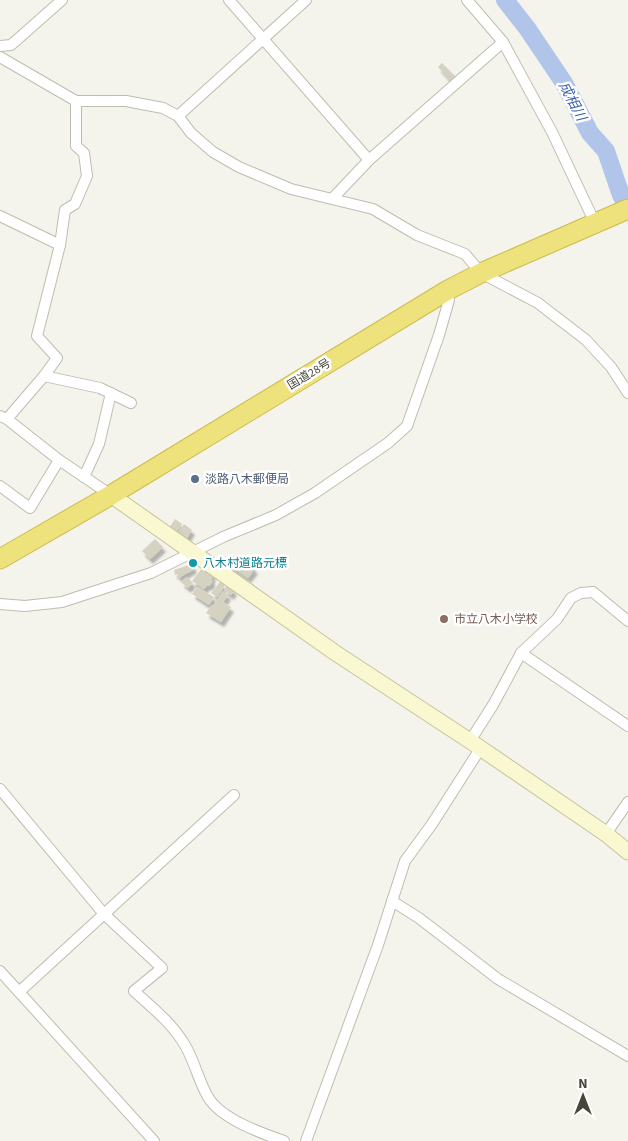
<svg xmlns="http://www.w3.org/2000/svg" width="628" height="1141" viewBox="0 0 628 1141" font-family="'Source Sans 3','Noto Sans JP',sans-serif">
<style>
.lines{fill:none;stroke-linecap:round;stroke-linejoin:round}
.river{stroke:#b0c5e9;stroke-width:18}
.building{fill:#d5d2c2;filter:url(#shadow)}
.street-casing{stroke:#bfbdaf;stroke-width:12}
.secondary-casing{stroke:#c6c49a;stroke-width:17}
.highway-casing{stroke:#cdbb4d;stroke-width:21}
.street{stroke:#fff;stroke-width:10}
.secondary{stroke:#f9f8d1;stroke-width:15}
.highway{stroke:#eee27d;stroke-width:19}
.service-dot{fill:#5c6f8a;stroke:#fff;stroke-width:2}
.culture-dot{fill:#0f9aa8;stroke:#fff;stroke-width:2}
.education-dot{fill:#8d6e63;stroke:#fff;stroke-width:2}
.labels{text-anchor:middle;stroke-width:5;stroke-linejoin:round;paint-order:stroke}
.street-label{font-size:12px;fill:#48463a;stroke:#fff}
.service-label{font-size:12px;fill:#4e5e75;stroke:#fff;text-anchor:start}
.culture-label{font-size:12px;fill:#0d838f;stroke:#fff;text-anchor:start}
.education-label{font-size:12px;fill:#785e54;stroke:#fff;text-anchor:start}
.water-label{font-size:14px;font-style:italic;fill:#3e63a9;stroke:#fff}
</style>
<defs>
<filter id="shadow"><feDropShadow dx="3" dy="5" stdDeviation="1" flood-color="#0004"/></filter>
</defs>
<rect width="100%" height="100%" fill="#f4f3ec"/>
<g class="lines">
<path class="river" d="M505,0l22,28 37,55 26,50 16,18 15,44 7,13"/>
</g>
<g class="building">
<path d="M442,63l14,14 -5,4 -13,-14z"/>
<path d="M175,519l7,5 -6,9 -7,-5z"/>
<path d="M184,524l8,6 -7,11 -9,-6z"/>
<path d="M155,539l8,8 -13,12 -8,-8z"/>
<path d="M246,555v5l7,5 -1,2 3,2 -7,9 -20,-14 -1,-7z"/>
<path d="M192,564l2,4 -15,10 -2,-4 -2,1 -1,-5z"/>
<path d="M203,567l10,6 -2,2 2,1 -2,4 2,1 -4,5 -2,-1 -3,4 -12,-8z"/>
<path d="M187,577l6,6 -5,5 -7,-6z"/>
<path d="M220,582l5,3 -8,12 -6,-4z"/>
<path d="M227,585l7,5 -3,5 -7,-5z"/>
<path d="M197,587l17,10 -5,8 -17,-11z"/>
<path d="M223,591l5,4 -5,7 8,5 -10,15 -15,-9 6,-8 1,1z"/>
</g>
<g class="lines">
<defs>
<g id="street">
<path d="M229,0l140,160"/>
<path d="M467,0l36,42 49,90 43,91"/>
<path d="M0,46l11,-1 51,-45"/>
<path d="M0,57l76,44h50l37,7 15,8 13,17 22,19 26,15 52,22 82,20 44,26 48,19 16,19 57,30 48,37 25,27 17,26"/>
<path d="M178,116l128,-116"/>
<path d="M333,198l36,-38 134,-118"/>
<path d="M0,216l60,29"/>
<path d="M44,376l56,12 31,15"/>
<path d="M0,416l7,3 52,41 52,35"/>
<path d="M7,419l37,-43 13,-18 -20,-22 23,-91 5,-35 10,-6 12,-28 -3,-23 -8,-7v-45"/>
<path d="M84,477l15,-33 12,-51"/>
<path d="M0,486l30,22 29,-48"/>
<path d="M0,604l25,2 37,-4 89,-29 72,-36 53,-22 39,-22 73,-50 19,-17 32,-91 10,-35 -1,-10"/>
<path d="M521,653l107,73"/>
<path d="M470,741l23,-36 28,-52 36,-34 14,-21 10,-5 12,-1 35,29"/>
<path d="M0,789l104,125 58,54 -28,23c19,17 40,34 52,56 9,16 13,35 22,50 13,22 53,36 76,44"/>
<path d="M606,834l22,-32"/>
<path d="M392,901l27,17 79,61 130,77"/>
<path d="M0,971l154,170"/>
<path d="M19,992l215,-197"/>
<path d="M306,1141l72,-196 27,-84 27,-37 48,-75"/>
</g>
<path id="secondary" d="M111,495l226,159 133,87 136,93 22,18"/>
<path id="highway" d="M0,559l111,-64 337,-205 33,-17 147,-64"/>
</defs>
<use href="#street" class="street-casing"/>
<use href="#secondary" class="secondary-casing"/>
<use href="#highway" class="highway-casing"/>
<use href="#street" class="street"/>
<use href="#secondary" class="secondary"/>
<use href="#highway" class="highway"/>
</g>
<circle class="service-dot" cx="195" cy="479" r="5"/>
<circle class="culture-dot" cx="193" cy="563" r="5"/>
<circle class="education-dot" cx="444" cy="619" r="5"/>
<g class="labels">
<g class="street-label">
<text transform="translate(309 374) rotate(-31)" y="4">国道28号</text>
</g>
<g class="service-label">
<text x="205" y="483">淡路八木郵便局</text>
</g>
<g class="culture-label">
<text x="203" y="567">八木村道路元標</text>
</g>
<g class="education-label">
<text x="454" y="623">市立八木小学校</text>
</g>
<g class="water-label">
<text transform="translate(573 101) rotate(62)" y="5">成相川</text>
</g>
</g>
<g transform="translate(583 1096)" stroke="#ffffff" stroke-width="4" paint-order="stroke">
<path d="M0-4L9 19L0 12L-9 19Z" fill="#48463a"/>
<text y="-8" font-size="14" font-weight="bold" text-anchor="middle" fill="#48463a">N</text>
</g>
</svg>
